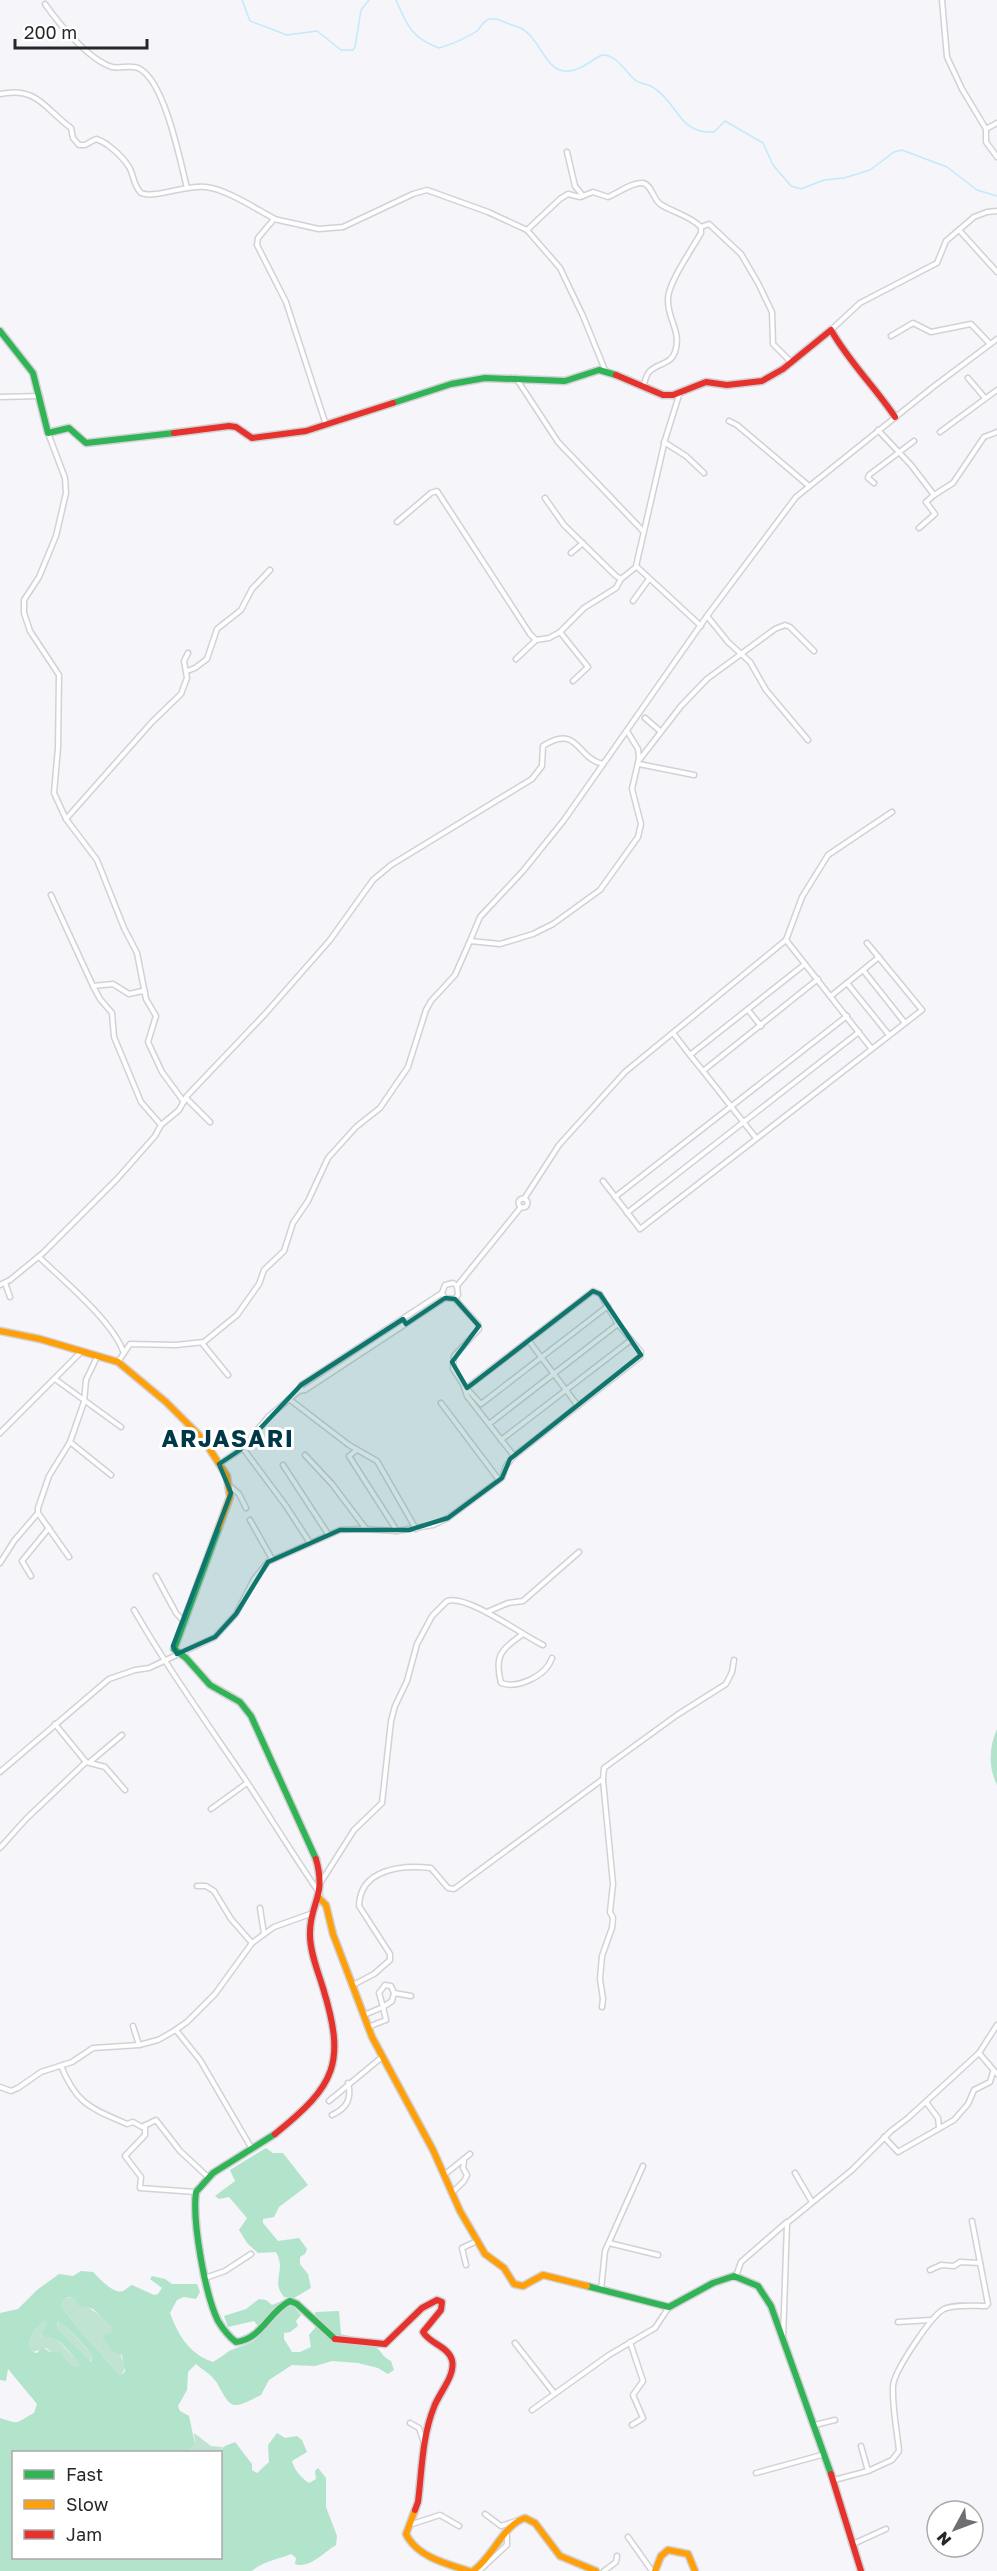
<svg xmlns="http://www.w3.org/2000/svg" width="997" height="2571" viewBox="0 0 997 2571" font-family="'Golos Text',sans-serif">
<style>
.green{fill:#c1e3d2}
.forest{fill:#b2e3cb;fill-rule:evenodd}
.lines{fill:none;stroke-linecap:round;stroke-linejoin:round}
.stream{stroke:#c1eafb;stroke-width:1.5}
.street-casing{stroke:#d2d2d6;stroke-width:7}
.fast-casing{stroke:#d2d2d6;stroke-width:9}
.slow-casing{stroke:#d2d2d6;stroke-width:9}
.jam-casing{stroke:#d2d2d6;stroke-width:9}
.street{stroke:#fefefe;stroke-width:4}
.fast{stroke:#30b455;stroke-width:6}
.slow{stroke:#ff9f0a;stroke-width:6}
.jam{stroke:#e5322d;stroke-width:6}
.marked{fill:#0f766e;fill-opacity:0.2;stroke:#0f766e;stroke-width:4.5;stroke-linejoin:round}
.labels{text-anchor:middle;stroke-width:6;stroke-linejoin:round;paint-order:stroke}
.district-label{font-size:24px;font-weight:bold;letter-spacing:1.5px;fill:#003847;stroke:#fff}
</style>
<rect width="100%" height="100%" fill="#f5f5fa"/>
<g class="green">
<path d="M72,2297c9,7 37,21 40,31 4,13 8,26 13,39l-3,8 -4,-1c-18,-24 -40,-43 -57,-68l3,-7z"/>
<path d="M44,2321l2,4 -5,11 15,3 25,25 -3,3 -6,1 -26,-20 -13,4 -4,-8 4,-12z"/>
<path d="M57,2322c10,2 27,25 35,33l-2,7 -32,-33z"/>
<path d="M194,2433l17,13 12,1 -5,5h-30l7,-8z"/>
</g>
<g class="forest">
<path d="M997,1729v56c-9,-18 -8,-38 0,-56z"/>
<path d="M266,2148l7,5h10l25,32 -29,22 -5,10 -11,2v4l15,18 21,-3 8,11 -2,5 -5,3v7l8,10 3,14 -17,10 -10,-1c-14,-17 3,-25 -8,-45l-18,1 -11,-10 -8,-13 8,-12 -18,-21 -10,2 -4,-3 20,-15 -5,-11z"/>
<path d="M81,2271l12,1c6,6 21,23 30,19 4,-2 6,-5 9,-6l22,10 4,-1 4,-6 -12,-9 2,-3 13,3 7,5h25l3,8 -4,7 -12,-2 -7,3 -7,13c8,22 19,41 43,49 5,-3 11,-7 16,-11 11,-6 43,-9 25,-30l-26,6 -4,-11 22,-7 13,-10 7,1 6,5 15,-6 14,16 -5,6 2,5 -8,6 -6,1v6l8,13h8l11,-5 -2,-12 10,-12 -4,-6v-5l24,-1 2,23c12,3 27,6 36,14 6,6 6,9 14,13l3,9 -6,4 -10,-6 -20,-5 -26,-2 -17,5 -23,-1 -23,15 -8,15c-29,14 -29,16 -44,-12 -5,-8 -14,-13 -21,-19l-8,8 -1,18 -9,16 2,5 9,5 6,28 -7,8h-174v106h206v-106h-2l7,-6 10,-4 17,22v6l5,3 12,-11 -1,-17 9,-12 8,5 12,-2 5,4 5,12 -15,9c1,7 10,18 17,22l7,-4 -1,-8 3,-3 8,10v29l11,29 -1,9c-12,7 -26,24 -41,19l1,-6 -5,-4c-14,6 -28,7 -39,17h-252v-153c21,7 15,5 34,-5l3,-9 -29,-35 -2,12 -6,-1v-67l18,-4 19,-19 22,-16 14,2zM70,2297l5,2 3,6 15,4 18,17 1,6 -8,3 -1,4 9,12 10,4 3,16 -3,4 -4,-1c-18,-24 -40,-43 -57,-68l3,-7zM44,2321l2,4 -5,10c6,4 9,2 14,4 7,3 20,19 25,25l-2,3h-6l-13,-15h-9l-8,-5 -5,6 -4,-1 -4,-8 4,-12zM57,2322c11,3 27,24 35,33l-1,7 -33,-33z"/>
</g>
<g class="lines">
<g class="stream">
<path d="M242,0l8,21 37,14 30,-4 24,19h12l2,-3 6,-37 8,-10"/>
<path d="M396,0c11,25 15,38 43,48 13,-4 26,-9 38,-17 4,-4 6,-11 13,-12 7,-2 15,4 22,6 30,6 30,49 57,46 13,-1 22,-11 33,-16 14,-1 23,16 32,24 6,6 14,4 20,9 25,16 24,46 60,44l11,-11 38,22 10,22 18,21 10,3 23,-9 20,-2 26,-8 24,-18 8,-2 45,17 30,23 20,6"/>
</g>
<defs>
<g id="street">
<path d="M942,0l5,57 15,32 24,40v13l11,15"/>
<path d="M45,4c14,20 44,56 67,63 9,2 20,-3 28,2 25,14 40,91 47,119"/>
<path d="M0,94c37,-8 45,15 71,34l2,10 6,7h6l11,-6c11,3 27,18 33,28 5,8 4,18 12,26 14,6 46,-9 65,-6 20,2 50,22 69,32"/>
<path d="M986,129l11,-6"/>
<path d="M567,152l8,34 8,10"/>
<path d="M701,227l8,-3 32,30 17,29 14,29 1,32 18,18"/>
<path d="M527,230l33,-31 8,-5 12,3 13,-5 15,5c10,-4 24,-15 35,-14 9,2 10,16 17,21 14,9 29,11 41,23v6c-9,16 -33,50 -33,66 -1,20 14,32 7,53 -4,12 -16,11 -25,19 -4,3 -5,11 -7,16"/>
<path d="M959,230l38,42"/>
<path d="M831,330l29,-27 77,-40 9,-22 28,-24 13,-5 10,-1"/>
<path d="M891,336l22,-13 18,9 40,-8 19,20"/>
<path d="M516,378l42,64 85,89"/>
<path d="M968,378l17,20"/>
<path d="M680,392l-15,48 -29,126 65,60"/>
<path d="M0,397l40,-1"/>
<path d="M729,421l8,4 72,61"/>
<path d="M326,425l-40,-123 -29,-57 1,-7 16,-19 45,10 24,-2 70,-33 14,-4 61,22 39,18 33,38 23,48 22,54"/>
<path d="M878,430l33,35 23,30 -8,7 9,12 -16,14"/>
<path d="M940,432l57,-42"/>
<path d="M48,433l17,45 1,15 -10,43 -17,41 -15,23v13l6,18 29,44 -1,73 -4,45 12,26 31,41 27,68 13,25 9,46 10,17 -8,26 14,30 22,30"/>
<path d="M664,442l22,14 18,17"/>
<path d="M874,483l-6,-5 1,-3 45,-34"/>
<path d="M934,495l19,-12 31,-46 13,-5"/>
<path d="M545,498l19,27 52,51 5,3 15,-12"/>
<path d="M397,522l34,-29 6,-2 93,143 6,6 13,-2 11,-6 24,-24 32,-20 5,-9"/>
<path d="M571,553l12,-10"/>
<path d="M633,601l16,-22"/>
<path d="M707,616l21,26 22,20 16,28 42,50"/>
<path d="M560,632l28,35 -15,14"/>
<path d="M516,659l20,-19"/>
<path d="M187,671l8,-3 12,-9 10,-30 24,-19 11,-21 18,-19"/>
<path d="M645,718l15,13"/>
<path d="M640,759l41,-53 26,-27 68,-50 10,-4 5,2 24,24"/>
<path d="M639,764l55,11"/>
<path d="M66,819l86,-97 29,-28 6,-16 -3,-17 4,-8"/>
<path d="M51,895l42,91 20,-2 16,10 13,-3 3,1"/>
<path d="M786,940l85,108"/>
<path d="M470,941l10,-24 43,-46 41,-51 143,-204 89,-119 137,-110 64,-48"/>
<path d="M863,970l42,53"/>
<path d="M847,983l42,52"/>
<path d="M93,986l7,13 12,14 2,24 27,65 20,23"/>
<path d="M831,996l48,-39"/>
<path d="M748,1010l13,16"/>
<path d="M673,1033l17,22 115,-91"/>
<path d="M690,1055l13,16 115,-92"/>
<path d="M703,1071l53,67"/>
<path d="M186,1098l24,24"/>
<path d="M603,1181l37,48 282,-219 -55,-67"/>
<path d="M615,1197l232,-181"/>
<circle cx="523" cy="1203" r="4.5"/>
<path d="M524,1199l35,-54 66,-73 161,-132 16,-43 26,-42 64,-43"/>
<path d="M627,1213l232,-181"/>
<path d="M39,1257c24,23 73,64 84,94"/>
<path d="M5,1283l5,14"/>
<path d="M0,1285l10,-5 33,-27 74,-74 38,-43 6,-11 18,-15 7,-13 79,-83 65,-74 43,-60 18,-15 141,-86 10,-13 1,-20c35,-23 34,13 60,18"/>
<path d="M457,1286l64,-79"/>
<path d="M529,1341l49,65"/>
<path d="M202,1343l26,32"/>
<path d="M118,1362l12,-18 46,1 28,-3 33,-27 22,-31 5,-14 20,-19 9,-28 15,-22 20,-43 28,-31 24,-19 28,-41 18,-57 5,-9 24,-26 15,-34 30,3 33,-10 20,-10 47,-34 38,-53 3,-13 -9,-35 7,-31 -1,-9 -11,-18"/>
<path d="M55,1379l66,48"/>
<path d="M465,1389l128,-98 7,3 18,30 23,28 -1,5 -126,99"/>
<path d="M299,1391l6,-1 140,-92 10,1 3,-4 -1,-9 -4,-3 -8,2 -3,8 3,5"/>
<path d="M466,1391h3l12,13 127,-98"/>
<path d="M289,1399l60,46 28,16 39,68"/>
<path d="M441,1403l58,77"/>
<path d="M489,1424l129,-100"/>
<path d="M0,1433l81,-81"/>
<path d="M501,1440l130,-100"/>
<path d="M70,1442l41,33"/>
<path d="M242,1447l44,59 24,37"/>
<path d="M357,1450l-8,6 48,75"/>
<path d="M305,1455l27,29 34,45"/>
<path d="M219,1464l21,-14 28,-33 31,-26 2,-6 141,-92"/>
<path d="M283,1465l45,69"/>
<path d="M231,1487l8,7 7,14"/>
<path d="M250,1520l22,39"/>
<path d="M69,1557l-31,-44v-5l11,-32 21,-34 14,-40 2,-22 11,-23"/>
<path d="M0,1563l14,-22 24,-28"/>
<path d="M31,1576l-9,-15 27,-33"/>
<path d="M156,1576l20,37 9,10"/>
<path d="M134,1610c34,59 73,113 111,169 25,38 49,77 75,115"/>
<path d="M487,1612l21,-9 15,-2 56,-49"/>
<path d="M523,1634c-22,16 -29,21 -22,49 17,6 45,-7 51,-25"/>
<path d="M91,1761l31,-26"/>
<path d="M86,1762l19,5 20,23"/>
<path d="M0,1772l109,-93 26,-9 14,-2 66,-31 21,-23 18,-35 14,-17 72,-32 23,-1 34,2 36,-6 15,-7 54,-40 4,-12 8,-10 -47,-60 -4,-12 -10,-15 1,-13 25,-27 -1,-5 -23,-25"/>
<path d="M211,1809l36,-26"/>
<path d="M0,1848l26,-29 60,-57 -31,-38"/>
<path d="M321,1882l33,-52 28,-27 9,-82 4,-15 12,-25 10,-37 15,-28 15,-15c20,-7 75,34 96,44"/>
<path d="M197,1886h9l8,5 17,28 21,24"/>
<path d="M260,1908l4,26"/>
<path d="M353,1985l21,-11 16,-14v-6l-31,-48c1,-38 44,-41 72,-38l17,20 6,1 149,-110 1,-11 73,-53 49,-31 6,-12 2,-12"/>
<path d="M602,2007l1,-8 -3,-20 2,-23 10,-28 1,-10 -3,-6 3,-28 -10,-104"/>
<path d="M364,2015l19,-8 -4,-14 6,-8 6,1 3,7"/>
<path d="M133,2026l6,19"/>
<path d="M368,2027l18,-7 -3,-13 9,-6 2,-8 17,3"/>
<path d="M176,2030l24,30 52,89"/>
<path d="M979,2053l18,21"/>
<path d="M61,2066c16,39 30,42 66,58l6,-2 9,5 14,-7 24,31 28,26"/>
<path d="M0,2087l11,4 7,-3 23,-16 31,-10 21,-14 46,-3 19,-5 16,-9 13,-9 28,-28 37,-51 22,-16 39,-14"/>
<path d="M329,2101l53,-44"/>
<path d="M926,2102l12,16 1,9"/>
<path d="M332,2115c15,-7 20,-16 16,-32"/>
<path d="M145,2125v10l-20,21 16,21 -1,11 56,4"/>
<path d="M884,2137l14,15 56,-32 14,-16 6,-14 16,-8 3,-10"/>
<path d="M795,2173l17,29"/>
<path d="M444,2175l26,-21"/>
<path d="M452,2193l12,-12 3,-6 -4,-7 1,-8"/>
<path d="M609,2243l49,12"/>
<path d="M466,2265l-4,-17 15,-7"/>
<path d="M930,2270l11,-5 13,1 6,-4 20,1"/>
<path d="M736,2276l5,-14 46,-40"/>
<path d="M205,2278l20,-7 26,-17"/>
<path d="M601,2290l4,-39 38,-85"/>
<path d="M898,2322l33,-2"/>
<path d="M783,2339l4,-116 65,-53 39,-39 17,-13 71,-65 18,-28"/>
<path d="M630,2342l13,39 -10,14 10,23 -11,7"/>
<path d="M515,2343l39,50"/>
<path d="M532,2410l77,-55 46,-27 14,-21"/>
<path d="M410,2423l9,5 5,15"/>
<path d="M815,2425l20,-5"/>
<path d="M868,2471l24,-11 7,-9c-2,-21 -7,-44 -6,-65 1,-15 38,-70 51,-77 10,-5 30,-3 42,-3l2,-2 -16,-83"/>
<path d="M756,2473l69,-19"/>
<path d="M834,2480l34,-9 -7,-25"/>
<path d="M485,2514l16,12 15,-5"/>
<path d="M409,2525l31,-10 19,11"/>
<path d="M628,2537l24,34"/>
<path d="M853,2544l33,-15"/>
<path d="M479,2571l28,-26v-12"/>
<path d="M604,2571l12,-9 1,-6"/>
</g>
<g id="fast">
<path d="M0,331l33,42 15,60 21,-5 17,15 88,-10"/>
<path d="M393,403l58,-19 34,-6 80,3 34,-11 17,5"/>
<path d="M219,1527l-45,122 12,9 24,27 30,17 11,14 65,143"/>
<path d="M275,2134l-62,39 -17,19c-4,29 9,102 22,129 5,8 10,15 18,21 26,-3 32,-30 54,-41l7,3 38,35"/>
<path d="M587,2286l82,21 44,-24 21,-7 24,10 13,20 60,168"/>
</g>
<g id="slow">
<path d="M0,1331l40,8 78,23 48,40 37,37 24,37 3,21 -11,30"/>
<path d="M319,1898l7,7 7,29 39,103 61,113 27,61 25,43 19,14 10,16 9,2 20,-11 44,11"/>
<path d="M415,2510l-9,24c11,23 41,30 63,37"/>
<path d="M473,2571c20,-14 30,-46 52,-53l10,5 25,33 36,15"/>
<path d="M655,2571l6,-15 7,-6 20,4 7,17"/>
</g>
<g id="jam">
<path d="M616,375l47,20h10l33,-13 21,3 35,-4 21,-12 48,-39c18,32 44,57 64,87"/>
<path d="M174,433l55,-7 7,1 16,11 54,-7 87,-28"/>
<path d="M275,2134c61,-49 71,-71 48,-146 -5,-17 -13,-35 -13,-53 -1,-32 17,-37 6,-76"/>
<path d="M335,2339l50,5 37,-36 15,-8 5,2 -1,8 -18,22c7,12 25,14 29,28 4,15 -13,33 -18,47 -12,30 -12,63 -16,95l-3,8"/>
<path d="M831,2474l30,97"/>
</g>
</defs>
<use href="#street" class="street-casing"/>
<use href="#fast" class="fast-casing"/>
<use href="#slow" class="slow-casing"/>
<use href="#jam" class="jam-casing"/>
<use href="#street" class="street"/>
<use href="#fast" class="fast"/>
<use href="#slow" class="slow"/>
<use href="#jam" class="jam"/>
</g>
<path class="marked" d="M593,1291l7,3 41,61 -131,104 -8,19 -54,40 -39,12h-69l-72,32 -32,52 -21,23 -38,17 -4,-8 58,-153 -12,-29 21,-14 61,-65 102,-66 3,5 39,-26 10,1 24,27 -27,36 15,26z"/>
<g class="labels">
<g class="district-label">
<text x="228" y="1447">ARJASARI</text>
</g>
</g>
<rect x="12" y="2451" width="210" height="108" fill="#ffffff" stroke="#a9a9aa" stroke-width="1.5"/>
<rect x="24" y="2470" width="30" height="9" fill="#30b455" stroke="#a9a9aa" stroke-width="1.5"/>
<text x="66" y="2481" font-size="18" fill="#27272a">Fast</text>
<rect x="24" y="2500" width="30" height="9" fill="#ff9f0a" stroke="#a9a9aa" stroke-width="1.5"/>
<text x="66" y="2511" font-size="18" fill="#27272a">Slow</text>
<rect x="24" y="2530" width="30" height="9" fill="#e5322d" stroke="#a9a9aa" stroke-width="1.5"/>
<text x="66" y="2541" font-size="18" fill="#27272a">Jam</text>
<g transform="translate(955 2529) rotate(229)"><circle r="28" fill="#ffffff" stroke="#a9a9aa" stroke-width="1.5"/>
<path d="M0-4.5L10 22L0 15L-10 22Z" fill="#6f6f73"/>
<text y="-9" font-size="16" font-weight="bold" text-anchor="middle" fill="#27272a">N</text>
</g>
<path d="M15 39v9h132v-9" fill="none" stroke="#27272a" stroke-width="3"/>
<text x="24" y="39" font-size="18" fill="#27272a" stroke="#ffffff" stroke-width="4.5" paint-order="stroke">200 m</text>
</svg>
